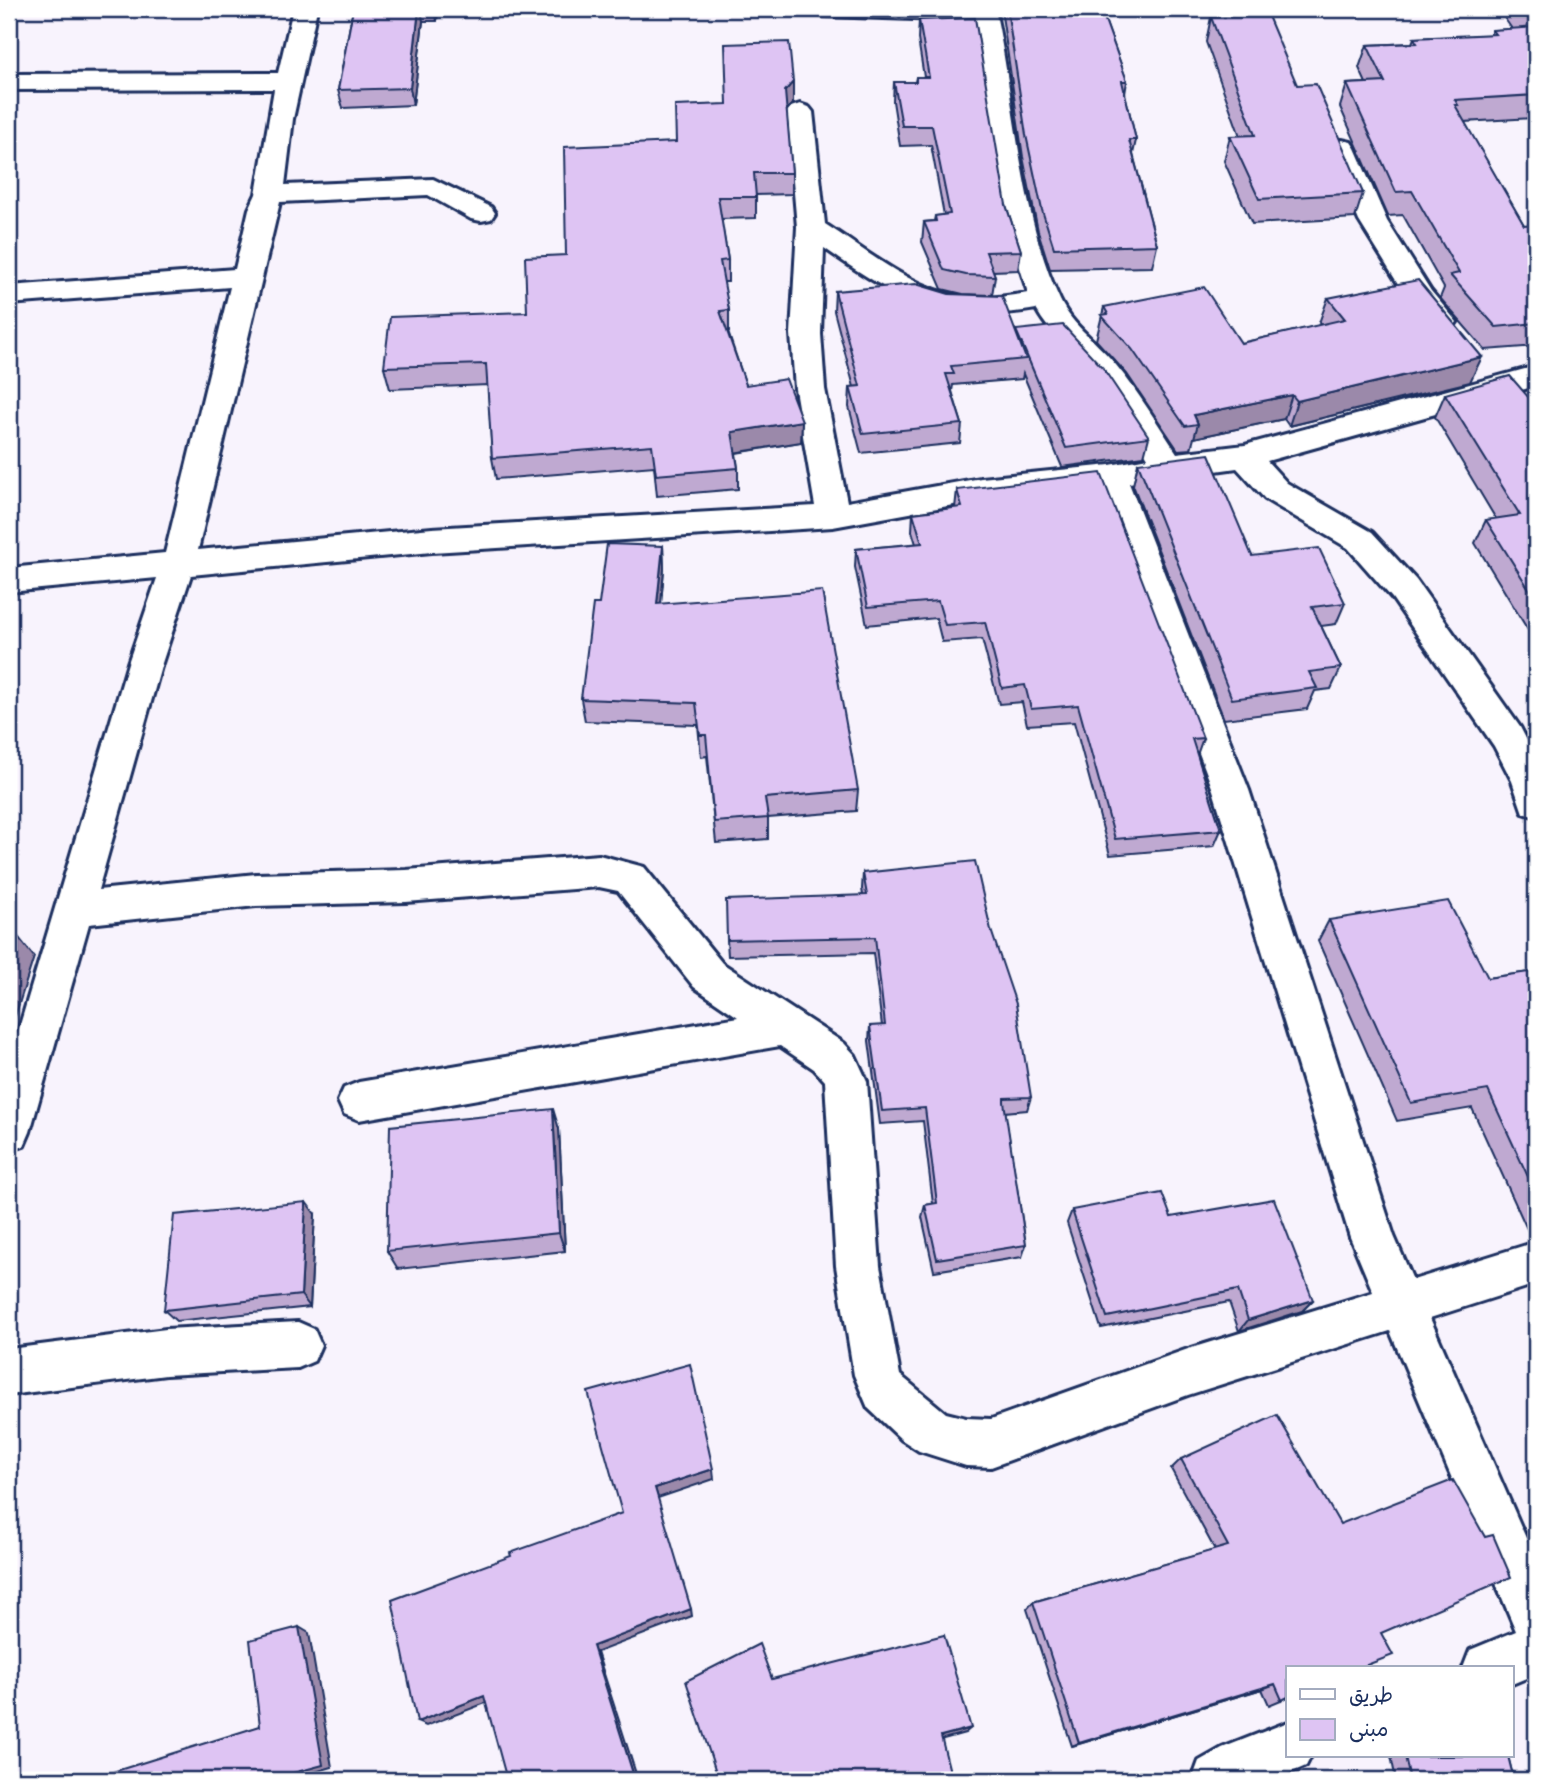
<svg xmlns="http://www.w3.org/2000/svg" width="1545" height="1789" viewBox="0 0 1545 1789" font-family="Delius,'Playpen Sans Arabic',sans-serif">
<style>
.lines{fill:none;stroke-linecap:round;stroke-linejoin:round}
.street-casing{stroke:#1b2f5e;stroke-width:6}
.street{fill:#fff;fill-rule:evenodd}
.wall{fill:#bfa9d1;stroke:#1b2f5e;stroke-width:2}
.shaded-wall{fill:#9b89aa;stroke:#1b2f5e;stroke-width:2}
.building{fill:#dec4f3;stroke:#1b2f5e;stroke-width:2}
</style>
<rect width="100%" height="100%" fill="#f8f3fd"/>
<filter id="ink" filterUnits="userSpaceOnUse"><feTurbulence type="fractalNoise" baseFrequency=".0143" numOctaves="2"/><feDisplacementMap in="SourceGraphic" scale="14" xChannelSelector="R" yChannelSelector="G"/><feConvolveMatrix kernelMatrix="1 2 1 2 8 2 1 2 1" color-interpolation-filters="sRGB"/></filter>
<g filter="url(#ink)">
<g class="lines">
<defs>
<g id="street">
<path d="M293,9h24l-24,110 -8,66 148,-6 58,28 4,6 -4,6 -10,2 -10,-2 -43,-24 -148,7 -82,348 234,-22 383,-22 -20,-117 -4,-55 6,-107 -10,-115 4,-5 9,-3 9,3 4,5 12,112c42,27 87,65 138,73 22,3 44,-1 65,-4l-22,-69 -33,-203 -149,-5 -9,-2 -3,-5h183c20,91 25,207 65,291 12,26 39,43 56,65 23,28 41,58 61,88l68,-8 291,-79v20l-269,75 20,22 85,49 44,48 104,147 16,31v59l-13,-4 -11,-32 -18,-35 -102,-148 -44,-50 -83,-49 -28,-31 -108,15 120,307 145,446 19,44 123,-38v42l-106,34 106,243v113l-24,10v-16h-49l7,-18 46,-19 -126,-300 -202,64 -197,72 -25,-1 -47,-15 -17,-11 -34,-32 -14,-33 -18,-109 -11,-185 -11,-12 -34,-23 -421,74 -15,-6 -6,-13 6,-13 15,-6 379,-65 -44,-30 -76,-96 -19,-4 -193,15 -150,4 -167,18 -59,208 -6,14 -15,5v-89l119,-399 29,-85 -148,14v-24l156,-15 65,-266 -221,17v-18l226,-17 14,-60 7,-15 18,-105 -265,1v-16l269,-1zM824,248c76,53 118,77 212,61 14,26 38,45 57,67 21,25 38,54 55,82l-38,7 -129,13 -134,24 -22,-113 -4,-55zM1099,488l114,302 137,447 23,55 -185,57 -197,70 -25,-1 -20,-5 -46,-38 -20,-109 -13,-185 -12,-26 -11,-12 -122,-80 -78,-96 -45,-12 -193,15 -150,4 -158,16 64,-227 29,-88 241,-23 401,-25 148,-27z"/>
<path d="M1342,140l9,2 4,6 32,73 44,70 26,31 -5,7 -10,2 -10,-2 -22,-26 -51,-82 -30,-73 4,-6z"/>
<path d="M298,1322l16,7 7,16 -7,16 -16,7 -132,7 -157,20v-46l157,-20z"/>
<path d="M1288,1722v34h23l-5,10 -33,14h-81l7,-19 23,-13z"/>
</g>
</defs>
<use href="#street" class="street-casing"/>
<use href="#street" class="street"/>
</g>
<g class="wall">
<path d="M353,9h124l-39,1 -1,11h-14l-10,84 -70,3 -5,-18z"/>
<path d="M1001,9h100l26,72 -2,13 11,46 -3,14 24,91 -5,22 -102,2 -12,-38 -15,-74z"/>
<path d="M1506,9h30v114l-3,-5 -69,4 60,103 12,-1v122l-51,4 -45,-52 4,-10 -41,-73 -15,1 -48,-109 7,-23 19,-1 -7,-15 8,-23 45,-2 2,-5 76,-3 2,-5 20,-1 -9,-13z"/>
<path d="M1211,17l86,68 66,108 -8,25 -103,6 -28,-63 6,-25h10l-34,-94z"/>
<path d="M919,20l87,185 15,46 -3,19 -25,1 2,5 -3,19 -29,-1 -21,-5 -20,-47 2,-20 10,-1 1,-5 9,-1 -13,-70 -31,1 -7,-45 1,-19h21l1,-5h8l-6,-38z"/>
<path d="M793,104l-7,6 6,63v21l-36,1v23l-35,1 7,41v22h-5l6,28v22h-1l18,53 56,36 -1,21 -65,11 2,15v21l-81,7 -3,-30 -158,13 -4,-21 -4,-73 -98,4 -6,-22 143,-55 39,-57 110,-113z"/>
<path d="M835,291l181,41v-2l133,107 -5,19 -82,11 -39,-93 -1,5 -69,6 -1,6 10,33 -2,19 -99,10 -12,-46 1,-20h4l-20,-76z"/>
<path d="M1328,298l142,84 -181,44 -5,-7 -90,19 -3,11 -13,1 -51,-76 -31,-34 8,-33 137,36 80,-18 -2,-2z"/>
<path d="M1445,394l84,4 7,-1v231l-8,2 -53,-87 11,-23 10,-1 -61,-102z"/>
<path d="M1138,463l114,93 93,47 -9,21 -15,2 20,42 -10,21 -16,2 -8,18 -83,10 -91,-234z"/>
<path d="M957,490l246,248 -6,17 24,75 -7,16 -104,9 -36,-133 -47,3 -5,-23 -23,2 -17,-65 -40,3 -6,-24 -69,7 -12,-58 1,-18 60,-5 -4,-13 1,-18 42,-5z"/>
<path d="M663,546l1,23 -3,34 197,187 -2,21 -88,7v21l-52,4 -9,-87 -6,1 -3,-32 -113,-4 -4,-22 18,-95z"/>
<path d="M863,873l168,224 -4,13 -22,2 21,133 -4,12 -88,14 -12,-54 3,-12 8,-1 -10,-83 -43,3 -11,-83 1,-15h12l-9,-73 -145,3 -1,-16 136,-45 -1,-6z"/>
<path d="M1329,920l159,58 48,-7v269h-4l-60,-132 -75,13 -79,-180z"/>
<path d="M559,1129l6,122 -167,18 -11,-18z"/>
<path d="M1072,1210l99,7 142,83 -11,11 -63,20 -10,-29 -128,26 -34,-105z"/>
<path d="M315,1214l-5,93 -134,14 -12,-11z"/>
<path d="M1181,1459l200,174 -93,64 -19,8 -7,-16 -190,57 -45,-137 6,-7 182,-52 -44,-81z"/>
<path d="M1536,1527v33l-10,-28z"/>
<path d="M1391,1756h117l6,24h-118z"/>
</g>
<g class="shaded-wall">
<path d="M419,9h2l2,12 -10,84 -3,-17z"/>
<path d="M435,9h3l-1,12z"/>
<path d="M793,82v22l-9,8 1,-21z"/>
<path d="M1482,357l-12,25 -181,44 8,-25z"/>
<path d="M1292,395l-8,24 -90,19 4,-14 -4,-9z"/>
<path d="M802,421l-1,21 -68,11 -1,-21z"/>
<path d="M663,546l1,23 -5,57 -2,-22z"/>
<path d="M16,934l18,23 -25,78v-78z"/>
<path d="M553,1109l6,20 6,122 -6,-18z"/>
<path d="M306,1202l9,12 -5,93 -9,-12z"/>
<path d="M1313,1300l-11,11 -63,20 9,-11z"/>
<path d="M713,1469l1,10 -56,19 -3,-10z"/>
<path d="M691,1609l1,7 -95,36 41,128h-3l-42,-134z"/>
<path d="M299,1627l10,6 23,134 -44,13h-21z"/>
<path d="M1275,1684l-13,5 -190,57 7,-3z"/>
<path d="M484,1696l7,5 -65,25 -9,-4z"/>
<path d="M971,1728l-6,5 -29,8 5,-5z"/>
<path d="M820,1773l-2,4 -5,3h-6z"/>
</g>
<g class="building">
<path d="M353,9h66l-9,79 -72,2z"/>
<path d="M1007,9h94l26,72h-5l14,59h-7l28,105 -103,3 -12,-38 -16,-75z"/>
<path d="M1524,9h12v17z"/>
<path d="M1268,16l29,69 19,-1 47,109 -104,6 -29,-63 25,-1 -44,-118z"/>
<path d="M975,18l31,187 15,46 -35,1 9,24 -29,-1 -22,-5 -20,-48 12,-1 -1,-5 15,-2 -18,-88h-30l-8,-44h22v-5h13l-10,-57z"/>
<path d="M1536,27v68l-81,5 3,5h-3l69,120 12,-1v99l-40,4 -46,-52 9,-2 -47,-82 -16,1 -49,-108 38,-2 -18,-37 50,-2 -3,-5 81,-4 -3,-4z"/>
<path d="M789,42l4,40 -8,9 7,82h-38l2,24h-38l10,63 -8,1 9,49 -9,1 26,74 40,-6 16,42 -70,11 6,36 -82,7 -4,-30 -160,13 -6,-94 -102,3 6,-50 137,-5 -2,-55 41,-2 -2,-108 112,-5 -1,-36 52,-2 -2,-60z"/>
<path d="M1418,280l64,77 -185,44 -5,-6 -98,20 4,9 -13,2 -53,-77 -31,-34 7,-1 -4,-7 100,-20 37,56 104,-24 -17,-21z"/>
<path d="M916,284l33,10 53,2 24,63 -75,7 3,8h-8l16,50 -99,10 -13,-47 10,-1 -25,-95z"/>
<path d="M1063,325l40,43 46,69 -83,11 -50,-118z"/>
<path d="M1510,376l19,22 7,-1v203l-50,-80 34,-5 -75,-121z"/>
<path d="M1209,454l43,102 67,-8 26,55 -33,4 29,61 -32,4 8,16 -85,11 -94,-236z"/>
<path d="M1101,473l102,265 -11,1 29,91 -106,9 -37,-134 -47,4 -6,-24 -23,3 -17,-66 -40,3 -7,-24 -70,6 -12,-58 66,-6 -9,-30 49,-6 -5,-17z"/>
<path d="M607,544l56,2 -6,58 165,-13 36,199 -93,8 3,20 -54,4 -8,-87h-6l-4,-32 -115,-4 12,-95h6z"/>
<path d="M975,861l16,69 25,74 15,93 -27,1v4l22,143 -89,14 -12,-54 12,-2 -12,-95 -43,3 -12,-85 15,-1 -10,-88 -148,3 -1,-40 141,-5 -4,-22z"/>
<path d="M1448,901l40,77 48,-7v223l-48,-104 -77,13 -82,-183z"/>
<path d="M9,934h7l-7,23z"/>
<path d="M553,1109l6,124 -172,18 3,-125z"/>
<path d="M1162,1193l9,24 103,-18 39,101 -65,20 -10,-30 -131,27 -35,-107z"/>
<path d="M306,1202l-5,93 -137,15 10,-95z"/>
<path d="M690,1364l23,105 -58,19 36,121 -98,37 42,134h-128l-23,-84 -67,26 -25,-122 119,-44 -1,-3 112,-40 -34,-121z"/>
<path d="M1277,1415l63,109 113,-44 32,57 8,-2 18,42 -130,56 12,22 -34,13h-71v29l-6,3 -7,-16 -196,59 -46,-141 195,-56 -47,-87z"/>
<path d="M299,1627l24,138 -56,15h-166l-1,-4 160,-50 -10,-86z"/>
<path d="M944,1635l27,93 -30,8 11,44h-131l-1,-7 -13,7h-104v-1l13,-7 -30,-91 73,-37 13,35z"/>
<path d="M1405,1756h103l6,24h-104z"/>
</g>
</g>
<rect width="1545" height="1789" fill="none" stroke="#fff" stroke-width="35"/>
<rect x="18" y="18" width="1510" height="1754" fill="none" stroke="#1b2f5e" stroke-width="2.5" filter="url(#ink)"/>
<rect x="1286" y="1666" width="228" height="91" fill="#ffffff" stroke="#a4acbf" stroke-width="2"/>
<rect x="1300" y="1689" width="35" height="10" fill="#ffffff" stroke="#a4acbf" stroke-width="2"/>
<text x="1349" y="1702" font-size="21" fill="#1b2f5e">طريق</text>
<rect x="1300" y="1719" width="35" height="21" fill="#dec4f3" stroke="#a4acbf" stroke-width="2"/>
<text x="1349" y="1736" font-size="21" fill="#1b2f5e">مبنى</text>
</svg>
